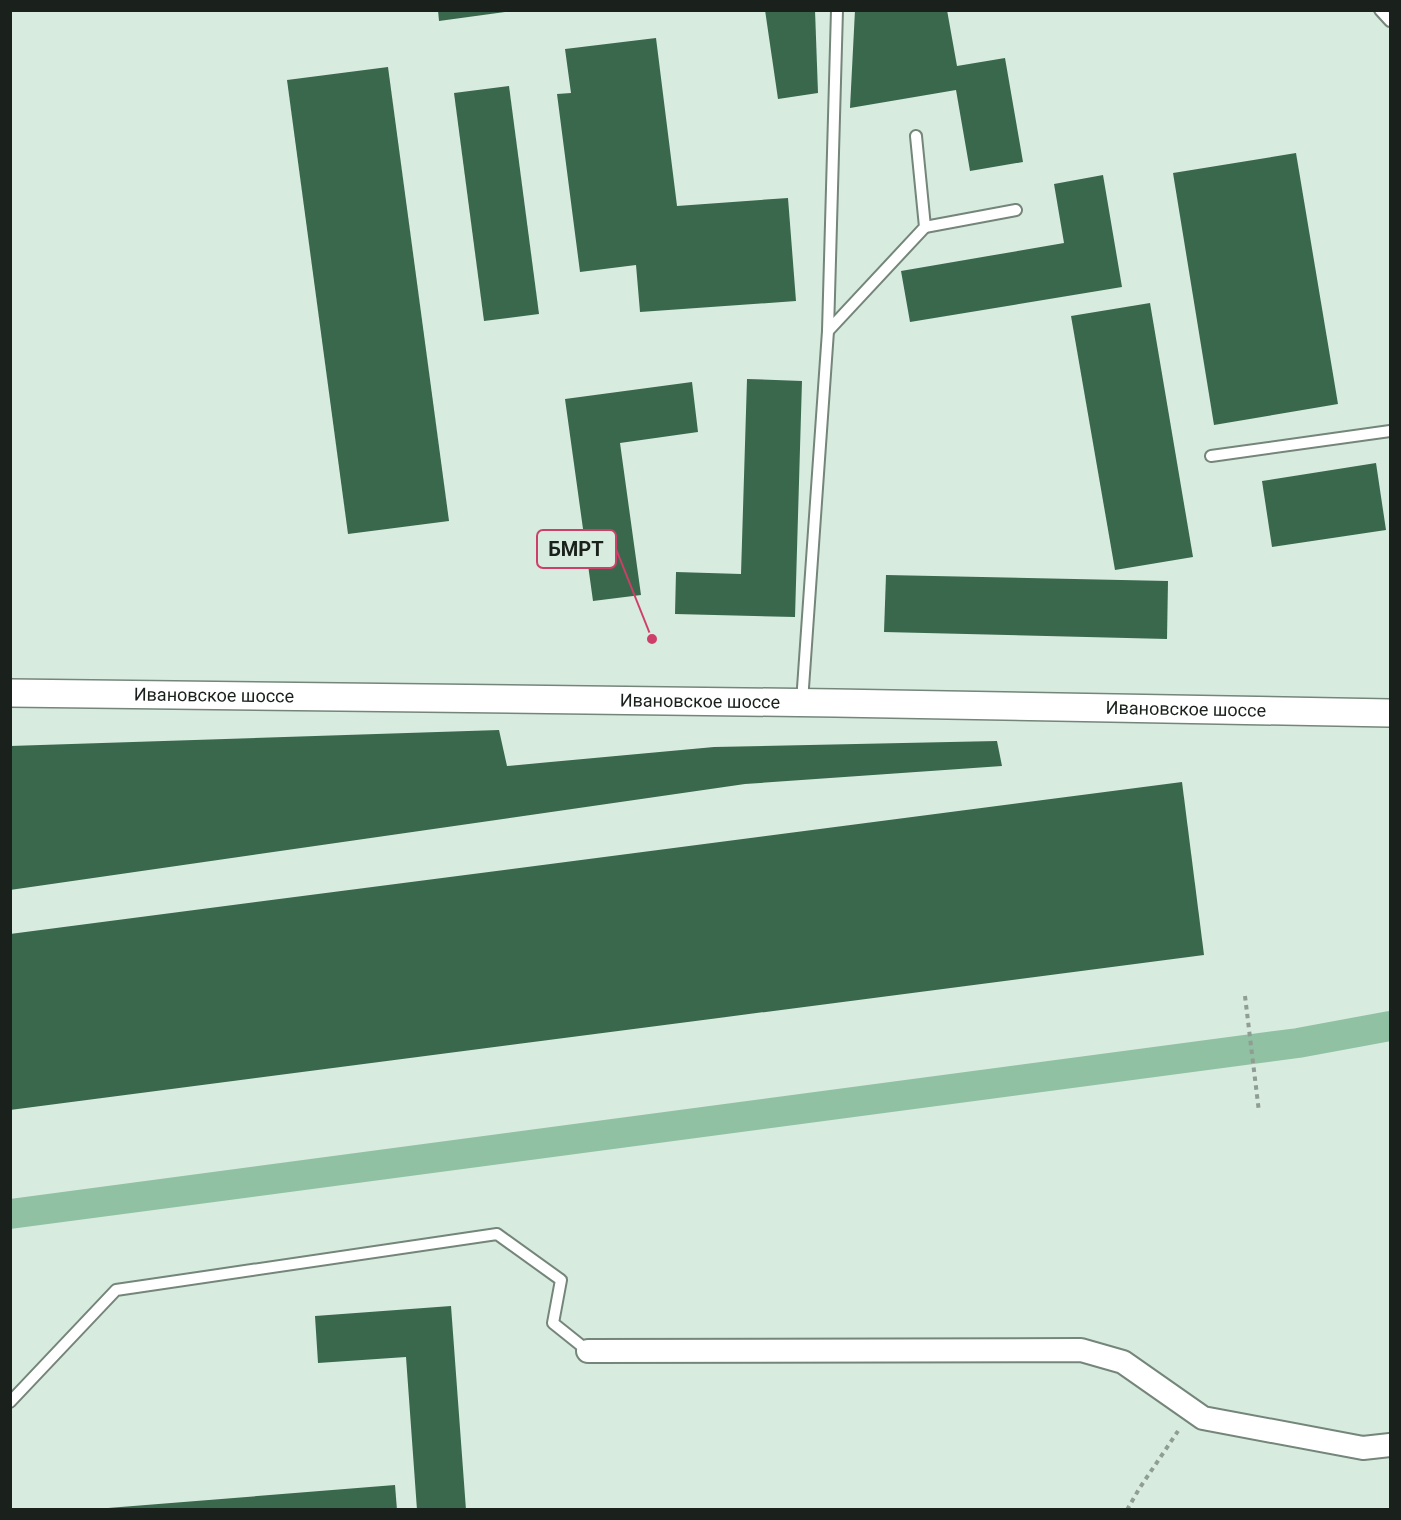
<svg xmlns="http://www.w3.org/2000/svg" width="1401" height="1520" viewBox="0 0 1401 1520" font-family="Roboto,sans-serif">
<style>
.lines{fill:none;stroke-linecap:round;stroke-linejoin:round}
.canal{stroke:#90c1a2;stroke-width:30}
.building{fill:#3a684d}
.service-casing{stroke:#74857a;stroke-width:14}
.minor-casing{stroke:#74857a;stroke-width:26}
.tertiary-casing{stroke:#74857a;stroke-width:30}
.path{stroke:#8f9d94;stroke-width:4;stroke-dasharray:4.5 4.5;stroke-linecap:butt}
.service{stroke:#fff;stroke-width:10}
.minor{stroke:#fff;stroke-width:22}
.tertiary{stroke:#fff;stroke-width:27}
.labels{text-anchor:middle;stroke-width:6;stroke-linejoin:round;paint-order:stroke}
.street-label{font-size:18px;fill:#1a211c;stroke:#d8ebdf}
.leader{fill:none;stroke:#cd3f68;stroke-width:2}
.callout-dot{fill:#cd3f68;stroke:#d8ebdf;stroke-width:2}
.callout{fill:#d8ebdf;stroke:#cd3f68;stroke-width:2}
.callout-label{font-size:20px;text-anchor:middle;font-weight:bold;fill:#1a211c}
</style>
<rect width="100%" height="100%" fill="#d8ebdf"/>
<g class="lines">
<path class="canal" d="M10,1214l1288,-171 92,-17"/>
</g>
<g class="building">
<path d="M438,10h67v2l-66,9z"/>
<path d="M765,10h50l3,83 -40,6z"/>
<path d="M855,10h92l10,56 48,-8 18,104 -53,9 -14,-81 -106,18z"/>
<path d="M656,38l21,168 111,-8 8,103 -156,11 -4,-47 -56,7 -23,-178 14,-1 -6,-44z"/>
<path d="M388,67l61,454 -101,13 -61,-454z"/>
<path d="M509,86l30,228 -55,7 -30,-228z"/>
<path d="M1296,153l42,251 -124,21 -41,-252z"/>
<path d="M1103,175l19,112 -212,35 -9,-51 163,-28 -10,-59z"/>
<path d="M1150,303l43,254 -78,13 -44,-254z"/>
<path d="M747,379l55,2 -7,236 -120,-3 1,-42 65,2z"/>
<path d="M692,382l6,50 -78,11 21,152 -48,6 -28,-202z"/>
<path d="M1376,463l10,67 -114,17 -10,-66z"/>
<path d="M886,575l282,6 -1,58 -283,-7z"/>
<path d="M499,730l8,36 207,-19 283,-6 5,25 -257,18 -735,106v-144z"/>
<path d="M1182,782l22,173 -1194,155v-176z"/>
<path d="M451,1306l15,204h-49l-11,-153 -88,6 -3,-47z"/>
<path d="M395,1485l2,25h-289v-2z"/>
</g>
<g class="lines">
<defs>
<g id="service">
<path d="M1380,10l10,11"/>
<path d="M925,227l91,-17"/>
<path d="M828,331l97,-104 -9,-91"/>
<path d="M1211,456l179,-25"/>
<path d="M802,702l26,-371 9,-321"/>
<path d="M10,1402l106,-112 381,-56 64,46 -8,43 35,28"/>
</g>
<path id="minor" d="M588,1351l493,-1 42,12 80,56 160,30 27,-3"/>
<g id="tertiary">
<path id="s1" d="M10,693l825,10 555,10"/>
</g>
</defs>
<use href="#service" class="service-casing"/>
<use href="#minor" class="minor-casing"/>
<use href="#tertiary" class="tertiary-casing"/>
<g class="path">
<path d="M1245,996l14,116"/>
<path d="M1127,1510l12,-21 39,-58"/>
</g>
<use href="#service" class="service"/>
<use href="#minor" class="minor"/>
<use href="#tertiary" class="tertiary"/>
</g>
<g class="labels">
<g class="street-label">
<text dy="6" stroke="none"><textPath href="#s1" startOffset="204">Ивановское шоссе</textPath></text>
<text dy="6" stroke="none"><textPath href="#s1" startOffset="690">Ивановское шоссе</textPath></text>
<text dy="6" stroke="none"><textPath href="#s1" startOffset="1176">Ивановское шоссе</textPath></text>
</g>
</g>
<path class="leader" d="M652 639L616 549"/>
<circle class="callout-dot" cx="652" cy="639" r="6"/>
<rect class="callout" x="537" y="530" width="79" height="38" rx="6"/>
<g class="callout-label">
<text x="576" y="556">БМРТ</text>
</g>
<rect width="1401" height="1520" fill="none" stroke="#1a211c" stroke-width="24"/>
</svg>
